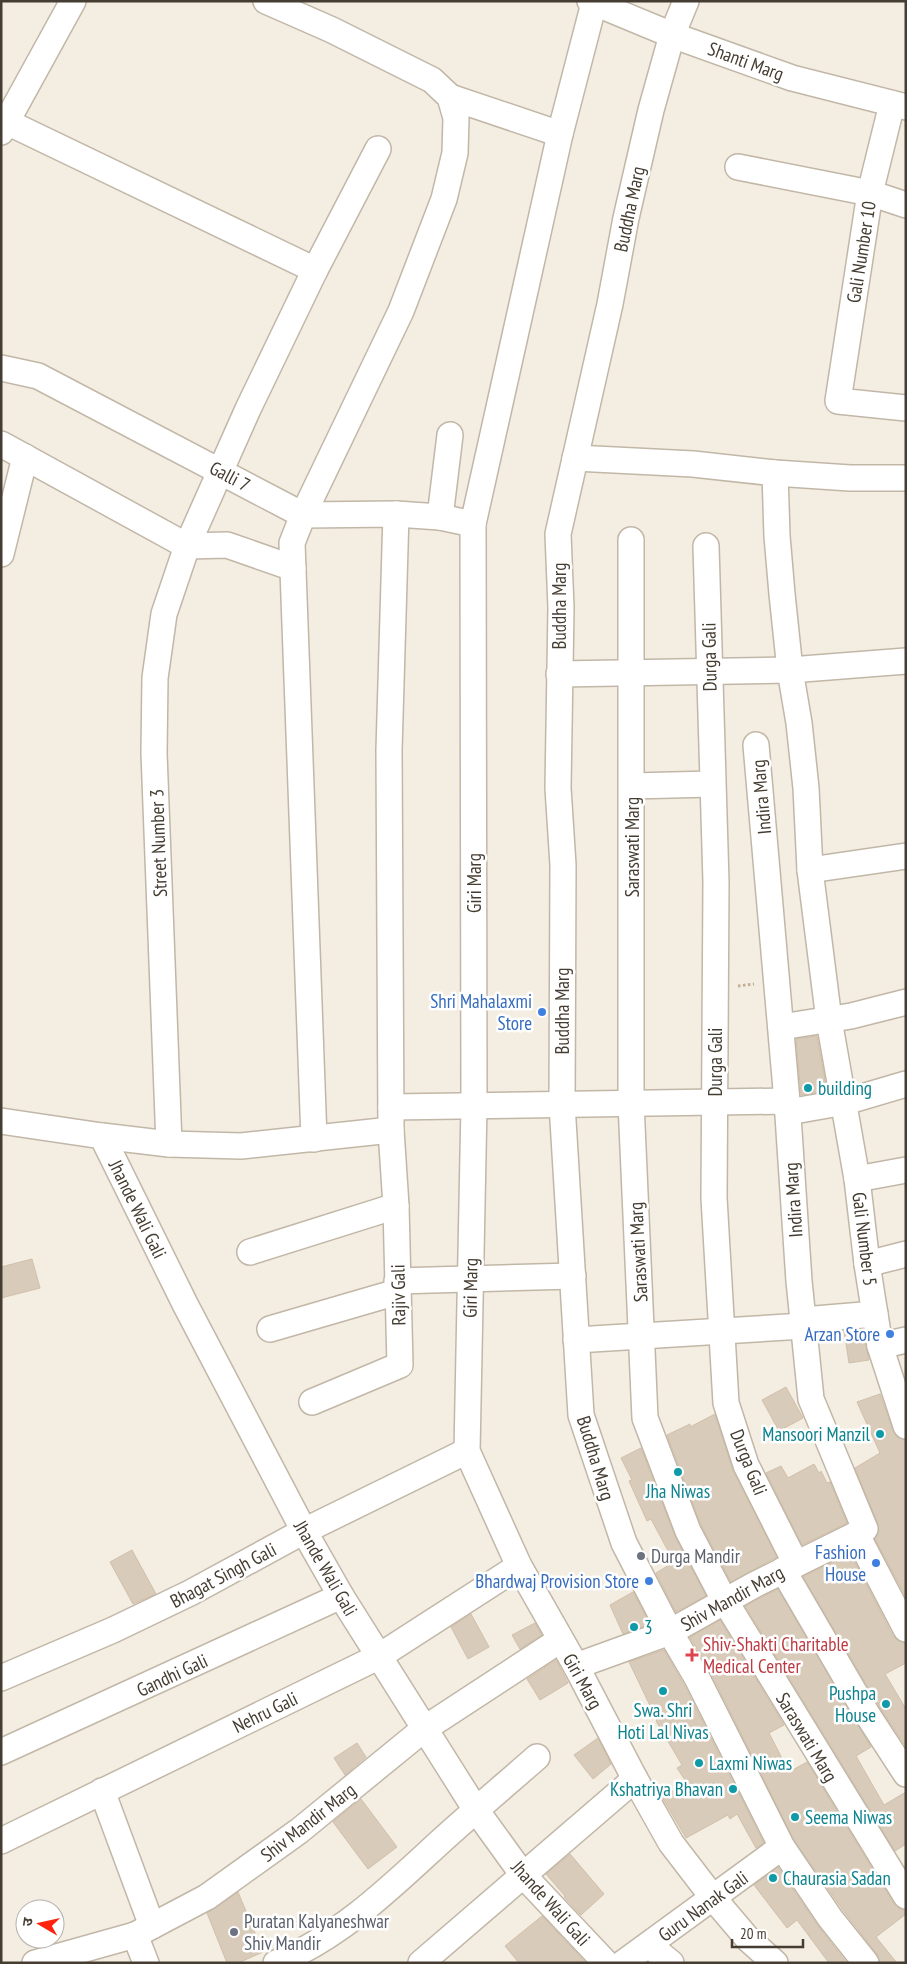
<svg xmlns="http://www.w3.org/2000/svg" width="907" height="1964" viewBox="0 0 907 1964" font-family="'PT Sans Narrow','Noto Sans Devanagari',sans-serif">
<style>
.building{fill:#d9cbba;stroke:#d1bfa9}
.lines{fill:none;stroke-linecap:round;stroke-linejoin:round}
.minor-casing{stroke:#c2b7a7;stroke-width:28}
.path{stroke:#c3af94;stroke-width:3;stroke-dasharray:2.5 2.5;stroke-linecap:butt}
.minor{stroke:#fff;stroke-width:25}
.shop-dot{fill:#3f7fe0;stroke:#fff;stroke-width:2}
.culture-dot{fill:#0f9aa8;stroke:#fff;stroke-width:2}
.worship-dot{fill:#6b7280;stroke:#fff;stroke-width:2}
.health-dot{fill:#e0444e;stroke:#fff;stroke-width:2}
.labels{text-anchor:middle;stroke-width:5;stroke-linejoin:round;paint-order:stroke}
.street-label{font-size:19px;fill:#453d32;stroke:#fff}
.shop-label{font-size:19px;fill:#366cbe;stroke:#fff;text-anchor:end}
.culture-label{font-size:19px;fill:#0d838f;stroke:#fff;text-anchor:start}
.worship-label{font-size:19px;fill:#5b616d;stroke:#fff;text-anchor:start}
.health-label{font-size:19px;fill:#be3a42;stroke:#fff;text-anchor:start}
</style>
<rect width="100%" height="100%" fill="#f3ede2"/>
<g class="building">
<path d="M817,1036l10,55 -26,4 -5,-56z"/>
<path d="M32,1259l8,29 -39,10v-31z"/>
<path d="M863,1329l6,31 -20,3 -5,-32z"/>
<path d="M786,1387l17,31 -24,13 -17,-31z"/>
<path d="M880,1394l13,37 4,6 9,3v157l-31,-58 4,-8 -1,-7 -23,-56 25,-15 -23,-51z"/>
<path d="M715,1414l18,57 44,86 -46,25 -30,-57 -34,-90 23,-11v3z"/>
<path d="M641,1448l34,88 31,60 -30,16 -20,-39 18,-11 -23,-43 -4,2 -18,-40 3,-1 -11,-22z"/>
<path d="M814,1464l5,9 2,-2 6,12 3,-1 17,41 -45,22 -36,-72 15,-7 7,12z"/>
<path d="M132,1550l24,44 -23,10 -23,-42z"/>
<path d="M850,1553l43,83 6,5 7,2v20l-21,11 21,35v38l-27,-41 -76,-129z"/>
<path d="M778,1589l93,158 -15,9 28,49 22,-13v52l-11,7 -150,-245z"/>
<path d="M633,1592l17,32 -27,10 -13,-29z"/>
<path d="M471,1614l18,33 -21,12 -17,-32z"/>
<path d="M720,1620l64,105 -15,8 20,39 18,-10 87,142 5,4 7,3v3l-30,23 21,26h-17l-3,-9 -35,-45 -48,-69 -84,-169 -20,-34z"/>
<path d="M535,1623l7,12 -22,14 -8,-14z"/>
<path d="M664,1650l20,35 80,158 -8,5 -19,-34 -7,5 -2,-4 -42,23 -24,-41 25,-14 -10,-15 5,-3 -26,-44 1,-1 -28,-58z"/>
<path d="M556,1660l12,23 -28,17 -13,-21z"/>
<path d="M598,1738l13,26 -18,15 -19,-24z"/>
<path d="M357,1743l9,14 -21,18 -11,-17z"/>
<path d="M361,1799l36,48 -29,22 -35,-47z"/>
<path d="M570,1854l34,40 -23,21 -17,-18 1,-1 -19,-22z"/>
<path d="M778,1867l40,59 29,37h-18l-32,-43 -10,8 -33,-43z"/>
<path d="M238,1892l25,60 -25,11h-11l-20,-50z"/>
<path d="M542,1916l44,47h-67l-14,-17z"/>
</g>
<g class="lines">
<defs>
<g id="minor">
<path d="M266,1l66,29 100,50 18,17 6,21 -1,35 -11,46 -43,112 -98,204 -11,28 22,596"/>
<path d="M590,1l82,34 120,43 114,29"/>
<path d="M686,1l-14,34 -21,75 -25,108 -16,86 -52,230 3,74 -3,180 5,77 -1,239 19,311 43,128 46,89 27,46 85,169 48,71 36,45"/>
<path d="M594,3l-34,131 -87,390 1,581 -7,346 52,115 57,100 59,113 36,64 43,56 34,40 27,24"/>
<path d="M450,97l110,37"/>
<path d="M892,104l-22,89 -32,208 68,7"/>
<path d="M7,122l308,148"/>
<path d="M1,132l72,-131"/>
<path d="M738,167l132,26 36,12"/>
<path d="M1,368l37,8 265,139 93,-1 44,3 33,7"/>
<path d="M1,444l186,102 40,-1 66,23"/>
<path d="M575,458l118,6 82,9 75,5h56"/>
<path d="M775,473l2,63 5,58 8,76 9,53 7,65 4,82 19,150 28,159 10,85 13,82 26,80"/>
<path d="M440,517l10,-82"/>
<path d="M631,540v563l14,315 43,113 34,65 184,300"/>
<path d="M706,546l10,336 -2,316 12,205 20,62 50,99"/>
<path d="M1,554l24,-97"/>
<path d="M559,674l231,-4 116,-9"/>
<path d="M756,745l31,356 12,180 12,118 54,130 -8,5 2,5 47,90"/>
<path d="M632,786l80,-2"/>
<path d="M810,870l96,-14"/>
<path d="M781,1027l70,-11 55,-14"/>
<path d="M391,1107l396,-6"/>
<path d="M788,1112l57,-10 61,-18"/>
<path d="M1,1121l101,15 67,8 72,2 150,-16 -2,-380 7,-236"/>
<path d="M102,1136l83,168 119,227 37,65 135,214 47,65 83,88"/>
<path d="M169,1144l-15,-391 1,-75 9,-64 23,-68 61,-137 67,-139 63,-121"/>
<path d="M857,1179l49,-9"/>
<path d="M250,1252l146,-46"/>
<path d="M867,1264l39,-10"/>
<path d="M397,1281l176,-5"/>
<path d="M803,1320l72,-6"/>
<path d="M270,1329l127,-37"/>
<path d="M576,1340l228,-14"/>
<path d="M880,1346l26,-6"/>
<path d="M312,1402l88,-37 -4,-159 -5,-76"/>
<path d="M783,1570l84,144 39,60"/>
<path d="M576,1666l94,-34 84,-47 103,-51"/>
<path d="M1,1678l112,-48 77,-37 114,-62 163,-80"/>
<path d="M1,1752l340,-156"/>
<path d="M102,1791l50,135"/>
<path d="M1,1841l377,-184 141,-91"/>
<path d="M135,1935l11,28"/>
<path d="M649,1945l22,18"/>
<path d="M35,1963l100,-28 72,-38 92,-66 125,-102 136,-89"/>
<path d="M276,1963c64,-26 114,-75 164,-121 32,-29 65,-57 97,-85"/>
<path d="M421,1963l214,-184"/>
<path d="M623,1963l159,-116"/>
</g>
</defs>
<use href="#minor" class="minor-casing"/>
<path class="path" d="M738,986l16,-2"/>
<use href="#minor" class="minor"/>
</g>
<g class="shop-dot">
<circle cx="542" cy="1012" r="5"/>
<circle cx="890" cy="1334" r="5"/>
<circle cx="876" cy="1563" r="5"/>
<circle cx="649" cy="1581" r="5"/>
</g>
<g class="culture-dot">
<circle cx="808" cy="1088" r="5"/>
<circle cx="880" cy="1434" r="5"/>
<circle cx="678" cy="1472" r="5"/>
<circle cx="634" cy="1627" r="5"/>
<circle cx="663" cy="1691" r="5"/>
<circle cx="886" cy="1704" r="5"/>
<circle cx="699" cy="1763" r="5"/>
<circle cx="733" cy="1789" r="5"/>
<circle cx="795" cy="1817" r="5"/>
<circle cx="773" cy="1878" r="5"/>
</g>
<g class="worship-dot">
<circle cx="641" cy="1556" r="5"/>
<circle cx="234" cy="1932" r="5"/>
</g>
<path class="health-dot" d="M689.5 1647.5h5v5h5v5h-5v5h-5v-5h-5v-5h5z"/>
<g class="labels">
<g class="street-label">
<text transform="translate(746 61) rotate(20)" y="7">Shanti Marg</text>
<text transform="translate(629 209) rotate(-78)" y="7">Buddha Marg</text>
<text transform="translate(861 252) rotate(-81)" y="7">Gali Number 10</text>
<text transform="translate(230 476) rotate(28)" y="7">Galli 7</text>
<text transform="translate(559 606) rotate(-90)" y="7">Buddha Marg</text>
<text transform="translate(709 657) rotate(-91)" y="7">Durga Gali</text>
<text transform="translate(761 797) rotate(-95)" y="7">Indira Marg</text>
<text transform="translate(158 843) rotate(-92)" y="7">Street Number 3</text>
<text transform="translate(632 847) rotate(-90)" y="7">Saraswati Marg</text>
<text transform="translate(474 883) rotate(-90)" y="7">Giri Marg</text>
<text transform="translate(562 1011) rotate(-90)" y="7">Buddha Marg</text>
<text transform="translate(715 1062) rotate(-90)" y="7">Durga Gali</text>
<text transform="translate(793 1200) rotate(-94)" y="7">Indira Marg</text>
<text transform="translate(138 1209) rotate(64)" y="7">Jhande Wali Gali</text>
<text transform="translate(865 1239) rotate(83)" y="7">Gali Number 5</text>
<text transform="translate(638 1252) rotate(-93)" y="7">Saraswati Marg</text>
<text transform="translate(470 1288) rotate(-89)" y="7">Giri Marg</text>
<text transform="translate(398 1295) rotate(-91)" y="7">Rajiv Gali</text>
<text transform="translate(596 1458) rotate(73)" y="7">Buddha Marg</text>
<text transform="translate(749 1462) rotate(68)" y="7">Durga Gali</text>
<text transform="translate(326 1568) rotate(60)" y="7">Jhande Wali Gali</text>
<text transform="translate(223 1575) rotate(-28)" y="7">Bhagat Singh Gali</text>
<text transform="translate(732 1598) rotate(-29)" y="7">Shiv Mandir Marg</text>
<text transform="translate(172 1675) rotate(-25)" y="7">Gandhi Gali</text>
<text transform="translate(583 1681) rotate(61)" y="7">Giri Marg</text>
<text transform="translate(265 1712) rotate(-26)" y="7">Nehru Gali</text>
<text transform="translate(807 1737) rotate(59)" y="7">Saraswati Marg</text>
<text transform="translate(308 1822) rotate(-38)" y="7">Shiv Mandir Marg</text>
<text transform="translate(551 1903) rotate(48)" y="7">Jhande Wali Gali</text>
<text transform="translate(703 1906) rotate(-36)" y="7">Guru Nanak Gali</text>
</g>
<g class="shop-label">
<text x="532" y="1008">Shri Mahalaxmi<tspan x="532" dy="22">Store</tspan></text>
<text x="880" y="1341">Arzan Store</text>
<text x="866" y="1559">Fashion<tspan x="866" dy="22">House</tspan></text>
<text x="639" y="1588">Bhardwaj Provision Store</text>
</g>
<g class="culture-label">
<text x="818" y="1095">building</text>
<text x="870" y="1441" text-anchor="end">Mansoori Manzil</text>
<text x="678" y="1498" text-anchor="middle">Jha Niwas</text>
<text x="644" y="1634">3</text>
<text x="876" y="1700" text-anchor="end">Pushpa<tspan x="876" dy="22">House</tspan></text>
<text x="663" y="1717" text-anchor="middle">Swa. Shri<tspan x="663" dy="22">Hoti Lal Nivas</tspan></text>
<text x="709" y="1770">Laxmi Niwas</text>
<text x="723" y="1796" text-anchor="end">Kshatriya Bhavan</text>
<text x="805" y="1824">Seema Niwas</text>
<text x="783" y="1885">Chaurasia Sadan</text>
</g>
<g class="worship-label">
<text x="651" y="1563">Durga Mandir</text>
<text x="244" y="1928">Puratan Kalyaneshwar<tspan x="244" dy="22">Shiv Mandir</tspan></text>
</g>
<g class="health-label">
<text x="703" y="1651">Shiv-Shakti Charitable<tspan x="703" dy="22">Medical Center</tspan></text>
</g>
</g>
<rect width="907" height="1964" fill="none" stroke="#453d32" stroke-width="5"/>
<g transform="translate(40 1924) rotate(279)"><circle r="24" fill="#ffffff" stroke="#b5b1ad"/>
<path d="M0-4L9 19L0 12L-9 19Z" fill="#ff230e"/>
<text y="-8" font-size="14" font-weight="bold" text-anchor="middle" fill="#453d32">उ</text>
</g>
<path d="M732 1939v8h71v-8" fill="none" stroke="#453d32" stroke-width="2.5"/>
<text x="740" y="1939" font-size="15" fill="#453d32" stroke="#ffffff" stroke-width="4" paint-order="stroke">20 m</text>
</svg>
